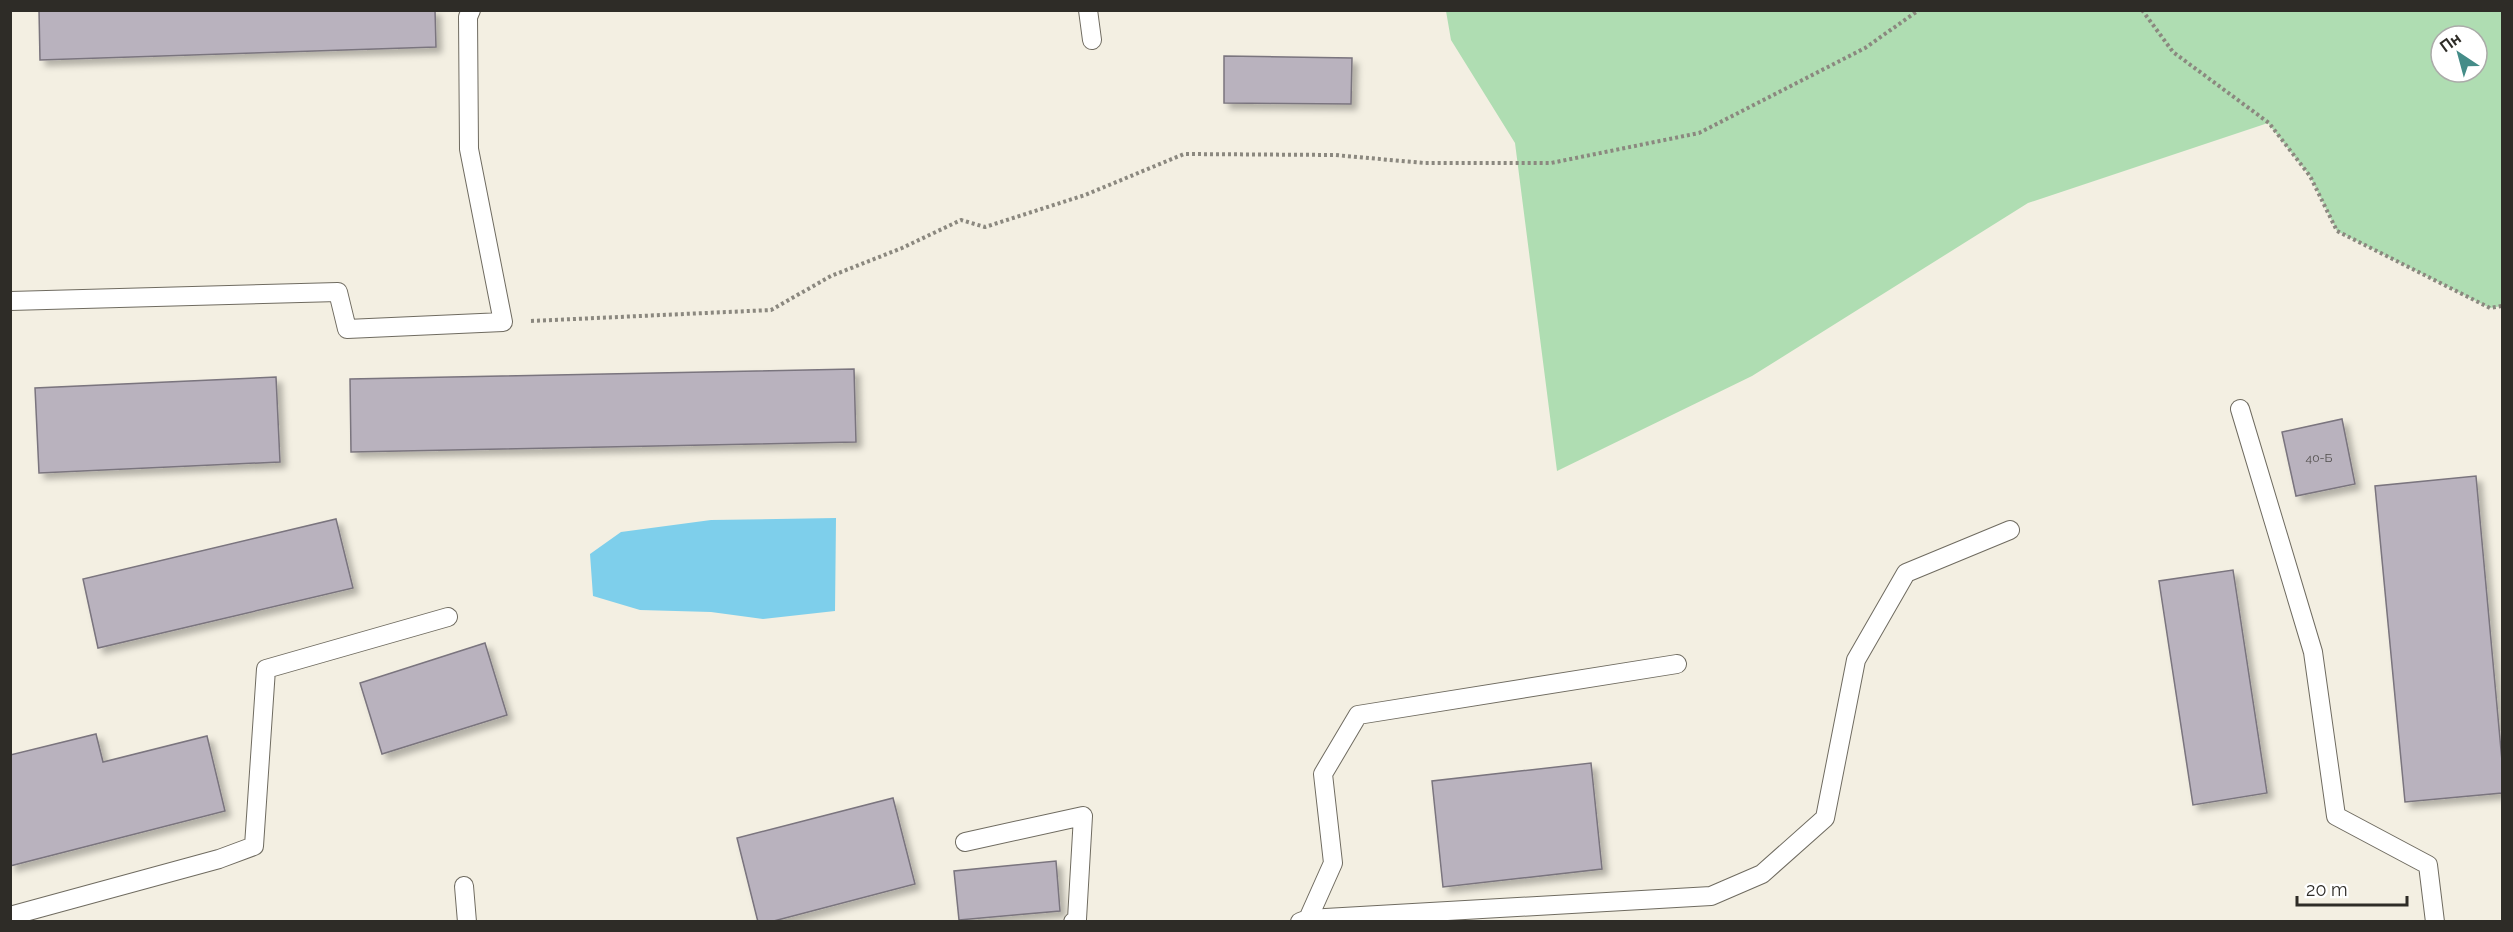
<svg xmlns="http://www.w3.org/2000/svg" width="2513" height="932" viewBox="0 0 2513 932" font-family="Raleway,sans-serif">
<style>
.green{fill:#afddb2;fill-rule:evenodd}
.water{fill:#7ecfeb}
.building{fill:#b9b2be;stroke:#7a747e;stroke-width:1.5;filter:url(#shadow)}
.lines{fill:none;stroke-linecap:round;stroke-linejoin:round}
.lane-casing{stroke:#6f6b60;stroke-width:20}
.path{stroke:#8b887f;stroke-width:4;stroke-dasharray:3 3;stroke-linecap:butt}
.lane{stroke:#fff;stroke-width:18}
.labels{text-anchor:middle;stroke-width:4.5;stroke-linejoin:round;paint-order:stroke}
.number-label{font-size:12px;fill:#514e4d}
</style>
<defs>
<filter id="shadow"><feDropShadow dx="5.5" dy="5.5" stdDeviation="3" flood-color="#0004"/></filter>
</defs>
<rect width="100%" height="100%" fill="#f3efe2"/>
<path class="green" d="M1446,11h1056v295l-12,2 -153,-77 -27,-55 -42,-53 -240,80 -276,173 -195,95 -42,-328 -64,-103zM2441,36h36v36h-36z"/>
<path class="water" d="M836,518l-1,93 -72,8 -52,-7 -71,-2 -47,-14 -3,-42 31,-22 90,-12z"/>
<g class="building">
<path d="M39,10h396l1,37 -396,13z"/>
<path d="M1224,56l128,2 -1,46 -127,-1z"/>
<path d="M854,369l2,73 -505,10 -1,-73z"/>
<path d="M276,377l4,85 -241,11 -4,-85z"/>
<path d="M2342,419l13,65 -59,12 -14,-64z"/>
<path d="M2476,476l26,285v32l-97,9 -30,-316z"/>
<path d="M336,519l17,69 -255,60 -15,-69z"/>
<path d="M2233,570l34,223 -74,12 -34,-224z"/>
<path d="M485,643l22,72 -125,39 -22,-71z"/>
<path d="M96,734l7,28 104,-26 18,75 -215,55v-111z"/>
<path d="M1591,763l11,106 -159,18 -11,-106z"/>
<path d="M893,798l22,86 -145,38h-12l-21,-84z"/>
<path d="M1056,861l4,50 -101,9 -5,-49z"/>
</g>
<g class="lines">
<defs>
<g id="lane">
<path d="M1088,10l4,30"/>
<path d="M10,301l328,-9 9,37 156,-7 -34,-173 -1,-132 3,-7"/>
<path d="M2240,409l73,243 23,164 92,49 7,57"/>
<path d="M965,842l118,-26 -6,103 -4,3"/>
<path d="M464,886l3,36"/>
<path d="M10,916l209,-57 35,-13 12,-177 182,-52"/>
<path d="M1308,919l403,-23 51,-22 63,-56 31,-158 50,-87 104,-43"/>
<path d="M1300,922l8,-3 25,-56 -10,-89 35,-59 319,-51"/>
</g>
</defs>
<use href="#lane" class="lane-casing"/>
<g class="path">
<path d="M2142,10l31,42 96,71 41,53 27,55 153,77 12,-2"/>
<path d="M531,321l240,-11 60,-34 71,-28 59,-28 24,7 100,-32 99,-41 151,1 89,8h127l148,-30 166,-85 54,-38"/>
</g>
<use href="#lane" class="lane"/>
</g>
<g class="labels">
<g class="number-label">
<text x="2319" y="462">40-Б</text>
</g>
</g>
<rect width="2513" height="932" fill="none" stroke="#2e2c27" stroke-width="24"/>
<g transform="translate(2459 54) rotate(324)"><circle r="28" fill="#ffffff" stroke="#ababa9" stroke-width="1.5"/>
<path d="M0-4.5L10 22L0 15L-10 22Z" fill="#448c88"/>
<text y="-9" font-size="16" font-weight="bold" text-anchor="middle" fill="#2e2c27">Пн</text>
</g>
<path d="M2297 896v9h110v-9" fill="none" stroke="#2e2c27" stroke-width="3"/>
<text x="2306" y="896" font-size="18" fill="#2e2c27" stroke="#ffffff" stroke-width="4.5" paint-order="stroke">20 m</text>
</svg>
